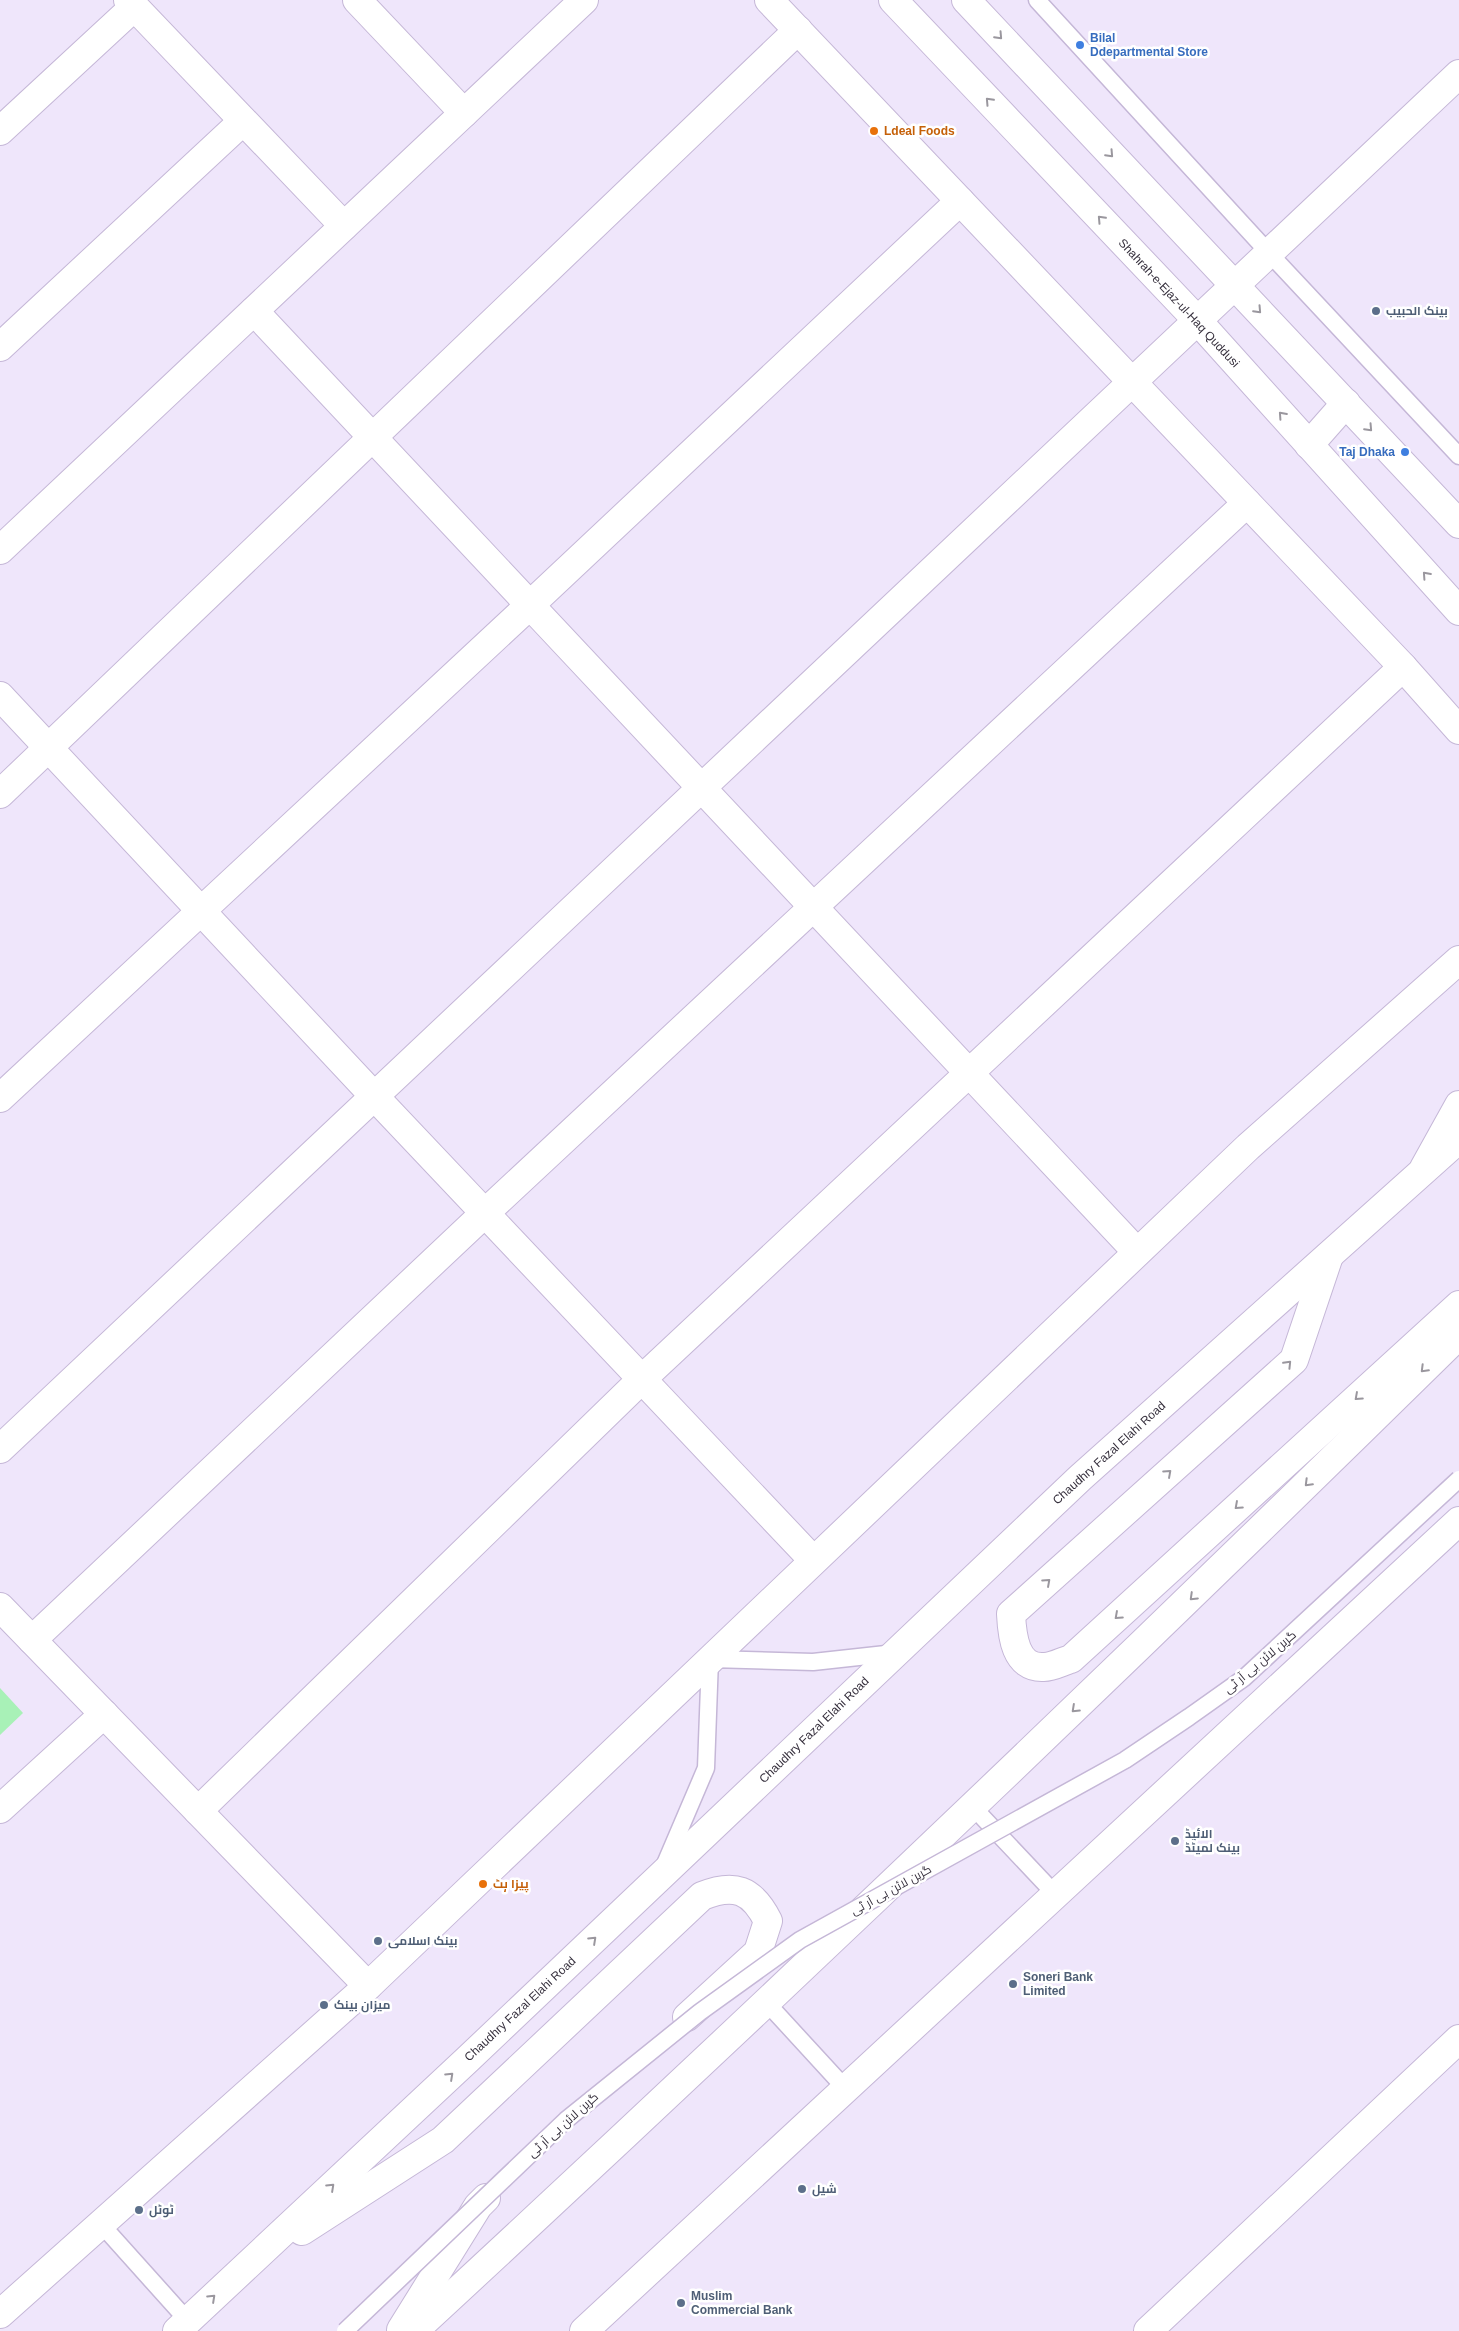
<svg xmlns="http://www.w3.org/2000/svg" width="1459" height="2331" viewBox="0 0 1459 2331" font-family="Helvetica,Cairo,sans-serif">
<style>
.green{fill:#a8f1b7}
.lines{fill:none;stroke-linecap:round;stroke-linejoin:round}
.lane-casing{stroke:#c5b7d7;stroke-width:19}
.street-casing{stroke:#c5b7d7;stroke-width:30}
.secondary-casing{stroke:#c5b7d7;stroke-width:30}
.primary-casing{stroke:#c5b7d7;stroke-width:30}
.lane{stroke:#fff;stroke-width:16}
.street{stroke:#fff;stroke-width:28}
.secondary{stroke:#fff;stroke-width:28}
.primary{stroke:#fff;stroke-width:28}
.lane-bridge-casing{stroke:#c5b7d7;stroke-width:19;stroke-linecap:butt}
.lane-bridge{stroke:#fff;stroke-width:16}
.oneway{stroke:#9a979e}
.shop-dot{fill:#3f7fe0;stroke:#fff;stroke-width:2}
.food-dot{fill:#e8710a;stroke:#fff;stroke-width:2}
.service-dot{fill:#5c6f8a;stroke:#fff;stroke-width:2}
.labels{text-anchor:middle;stroke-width:5;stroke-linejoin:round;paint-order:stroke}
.shop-label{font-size:12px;font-weight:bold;fill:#366cbe;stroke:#fff;text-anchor:start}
.food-label{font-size:12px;font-weight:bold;fill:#c56008;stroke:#fff;text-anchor:start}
.street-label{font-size:12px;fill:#352f3c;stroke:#fff}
.service-label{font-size:12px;font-weight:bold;fill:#4e5e75;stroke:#fff;text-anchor:start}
</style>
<rect width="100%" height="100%" fill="#efe6fb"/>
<path class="green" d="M0,1688l23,25 -23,22z"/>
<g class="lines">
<defs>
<g id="lane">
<path d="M1037,0l232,253 190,203"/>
<path d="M972,1806l83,88"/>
<path d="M665,1864l41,-96 4,-109 103,3 82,-9"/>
<path d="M766,2002l79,86"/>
<path d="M101,2224l87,97"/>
</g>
<g id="street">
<path d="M128,0l216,226"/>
<path d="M357,0l107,113"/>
<path d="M769,0l634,667 56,63"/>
<path d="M0,131l134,-124"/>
<path d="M254,311l883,941"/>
<path d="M0,347l243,-226"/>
<path d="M0,550l584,-550"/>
<path d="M0,696l374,400 439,464"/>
<path d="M0,794l798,-764"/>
<path d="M0,1098l530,-493 430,-404"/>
<path d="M0,1449l1459,-1375"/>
<path d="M32,1640l453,-427 762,-710"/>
<path d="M0,1809l104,-95"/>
<path d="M198,1811l444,-432 761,-712"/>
<path d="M1148,2331l311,-292"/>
</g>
<g id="secondary">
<path d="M893,0l304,320 262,291"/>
<path d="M966,0l493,524"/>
<path d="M1309,445l37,-42"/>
<path d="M1424,1168l35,-63"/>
<path d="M0,1607l368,379"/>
<path d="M0,2314l368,-328 880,-839 211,-187"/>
<path d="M584,2331l875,-810"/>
</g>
<g id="primary">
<path d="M1329,1256l-35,104 -283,254c1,21 4,55 33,53 9,0 19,-6 27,-8l388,-354"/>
<path d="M302,2231l141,-91 259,-244c32,-13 50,-7 66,25l-10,31 -71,65"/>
<path d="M401,2330l77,-124 8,-8"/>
<path d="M177,2331l291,-272 612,-581 379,-339"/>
<path d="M414,2331c353,-326 702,-659 1045,-996"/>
</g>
</defs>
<use href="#lane" class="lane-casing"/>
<use href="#street" class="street-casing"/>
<use href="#secondary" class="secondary-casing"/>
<use href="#primary" class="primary-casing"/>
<use href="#lane" class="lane"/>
<use href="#street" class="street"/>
<use href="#secondary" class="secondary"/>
<use href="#primary" class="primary"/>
<defs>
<path id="lane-bridge" d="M345,2331l221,-211 134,-108 100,-72 325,-180 64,-43 55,-39 215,-199"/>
</defs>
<use href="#lane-bridge" class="lane-bridge-casing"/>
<use href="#lane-bridge" class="lane-bridge"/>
</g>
<defs><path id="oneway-chevron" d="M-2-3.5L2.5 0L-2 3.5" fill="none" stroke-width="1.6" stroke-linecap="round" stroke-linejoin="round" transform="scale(1.25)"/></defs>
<g class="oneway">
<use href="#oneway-chevron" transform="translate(999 36) rotate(47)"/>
<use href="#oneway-chevron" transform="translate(989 101) rotate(-133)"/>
<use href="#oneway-chevron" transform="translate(1110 154) rotate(47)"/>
<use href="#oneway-chevron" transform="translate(1101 219) rotate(-133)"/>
<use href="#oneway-chevron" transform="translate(1258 310) rotate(47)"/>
<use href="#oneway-chevron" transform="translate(1282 415) rotate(-132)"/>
<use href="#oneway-chevron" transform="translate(1369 428) rotate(47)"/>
<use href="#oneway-chevron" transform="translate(1426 575) rotate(-132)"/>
<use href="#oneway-chevron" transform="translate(1288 1364) rotate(-46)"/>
<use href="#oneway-chevron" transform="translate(1424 1369) rotate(135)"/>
<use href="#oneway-chevron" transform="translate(1358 1397) rotate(138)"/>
<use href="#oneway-chevron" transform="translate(1168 1473) rotate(-42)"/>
<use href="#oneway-chevron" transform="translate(1308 1483) rotate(135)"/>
<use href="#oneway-chevron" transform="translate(1238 1506) rotate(138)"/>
<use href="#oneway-chevron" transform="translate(1047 1582) rotate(-42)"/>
<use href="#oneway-chevron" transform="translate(1193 1597) rotate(136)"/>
<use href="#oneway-chevron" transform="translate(1118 1616) rotate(138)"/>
<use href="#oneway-chevron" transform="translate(1075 1709) rotate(137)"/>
<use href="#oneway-chevron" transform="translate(593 1940) rotate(-43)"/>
<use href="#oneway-chevron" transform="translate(450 2076) rotate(-43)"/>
<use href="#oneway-chevron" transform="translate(331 2187) rotate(-43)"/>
<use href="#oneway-chevron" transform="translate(212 2298) rotate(-43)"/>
</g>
<g class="shop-dot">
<circle cx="1080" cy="45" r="5"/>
<circle cx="1405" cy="452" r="5"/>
</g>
<g class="food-dot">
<circle cx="874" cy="131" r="5"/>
<circle cx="483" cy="1884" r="5"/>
</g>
<g class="service-dot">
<circle cx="1376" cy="311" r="5"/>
<circle cx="1175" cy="1841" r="5"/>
<circle cx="378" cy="1941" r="5"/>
<circle cx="1013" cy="1984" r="5"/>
<circle cx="324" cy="2005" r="5"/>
<circle cx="802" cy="2189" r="5"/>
<circle cx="139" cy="2210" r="5"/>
<circle cx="681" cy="2303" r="5"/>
</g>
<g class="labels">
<g class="shop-label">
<text x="1090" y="42">Bilal<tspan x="1090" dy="14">Ddepartmental Store</tspan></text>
<text x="1395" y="456" text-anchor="end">Taj Dhaka</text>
</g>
<g class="food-label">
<text x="884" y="135">Ldeal Foods</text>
<text x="493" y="1888">پیزا ہٹ</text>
</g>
<g class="street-label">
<text transform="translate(1179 303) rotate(47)" y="4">Shahrah-e-Ejaz-ul-Haq Quddusi</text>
<text transform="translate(1109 1453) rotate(-42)" y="4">Chaudhry Fazal Elahi Road</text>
<text transform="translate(1260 1662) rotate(-40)" y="4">گرین لائن بی آر ٹی</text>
<text transform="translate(814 1730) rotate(-44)" y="4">Chaudhry Fazal Elahi Road</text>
<text transform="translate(891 1890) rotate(-29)" y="4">گرین لائن بی آر ٹی</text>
<text transform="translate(520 2009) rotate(-43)" y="4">Chaudhry Fazal Elahi Road</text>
<text transform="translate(563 2125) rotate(-42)" y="4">گرین لائن بی آر ٹی</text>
</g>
<g class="service-label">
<text x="1386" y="315">بينک الحبيب</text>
<text x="1185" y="1838">الائیڈ<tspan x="1185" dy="14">بینک لمیٹڈ</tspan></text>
<text x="388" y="1945">بینک اسلامی</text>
<text x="1023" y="1981">Soneri Bank<tspan x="1023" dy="14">Limited</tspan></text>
<text x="334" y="2009">میزان بینک</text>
<text x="812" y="2193">شیل</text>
<text x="149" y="2214">ٹوٹل</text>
<text x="691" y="2300">Muslim<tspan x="691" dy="14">Commercial Bank</tspan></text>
</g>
</g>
</svg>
